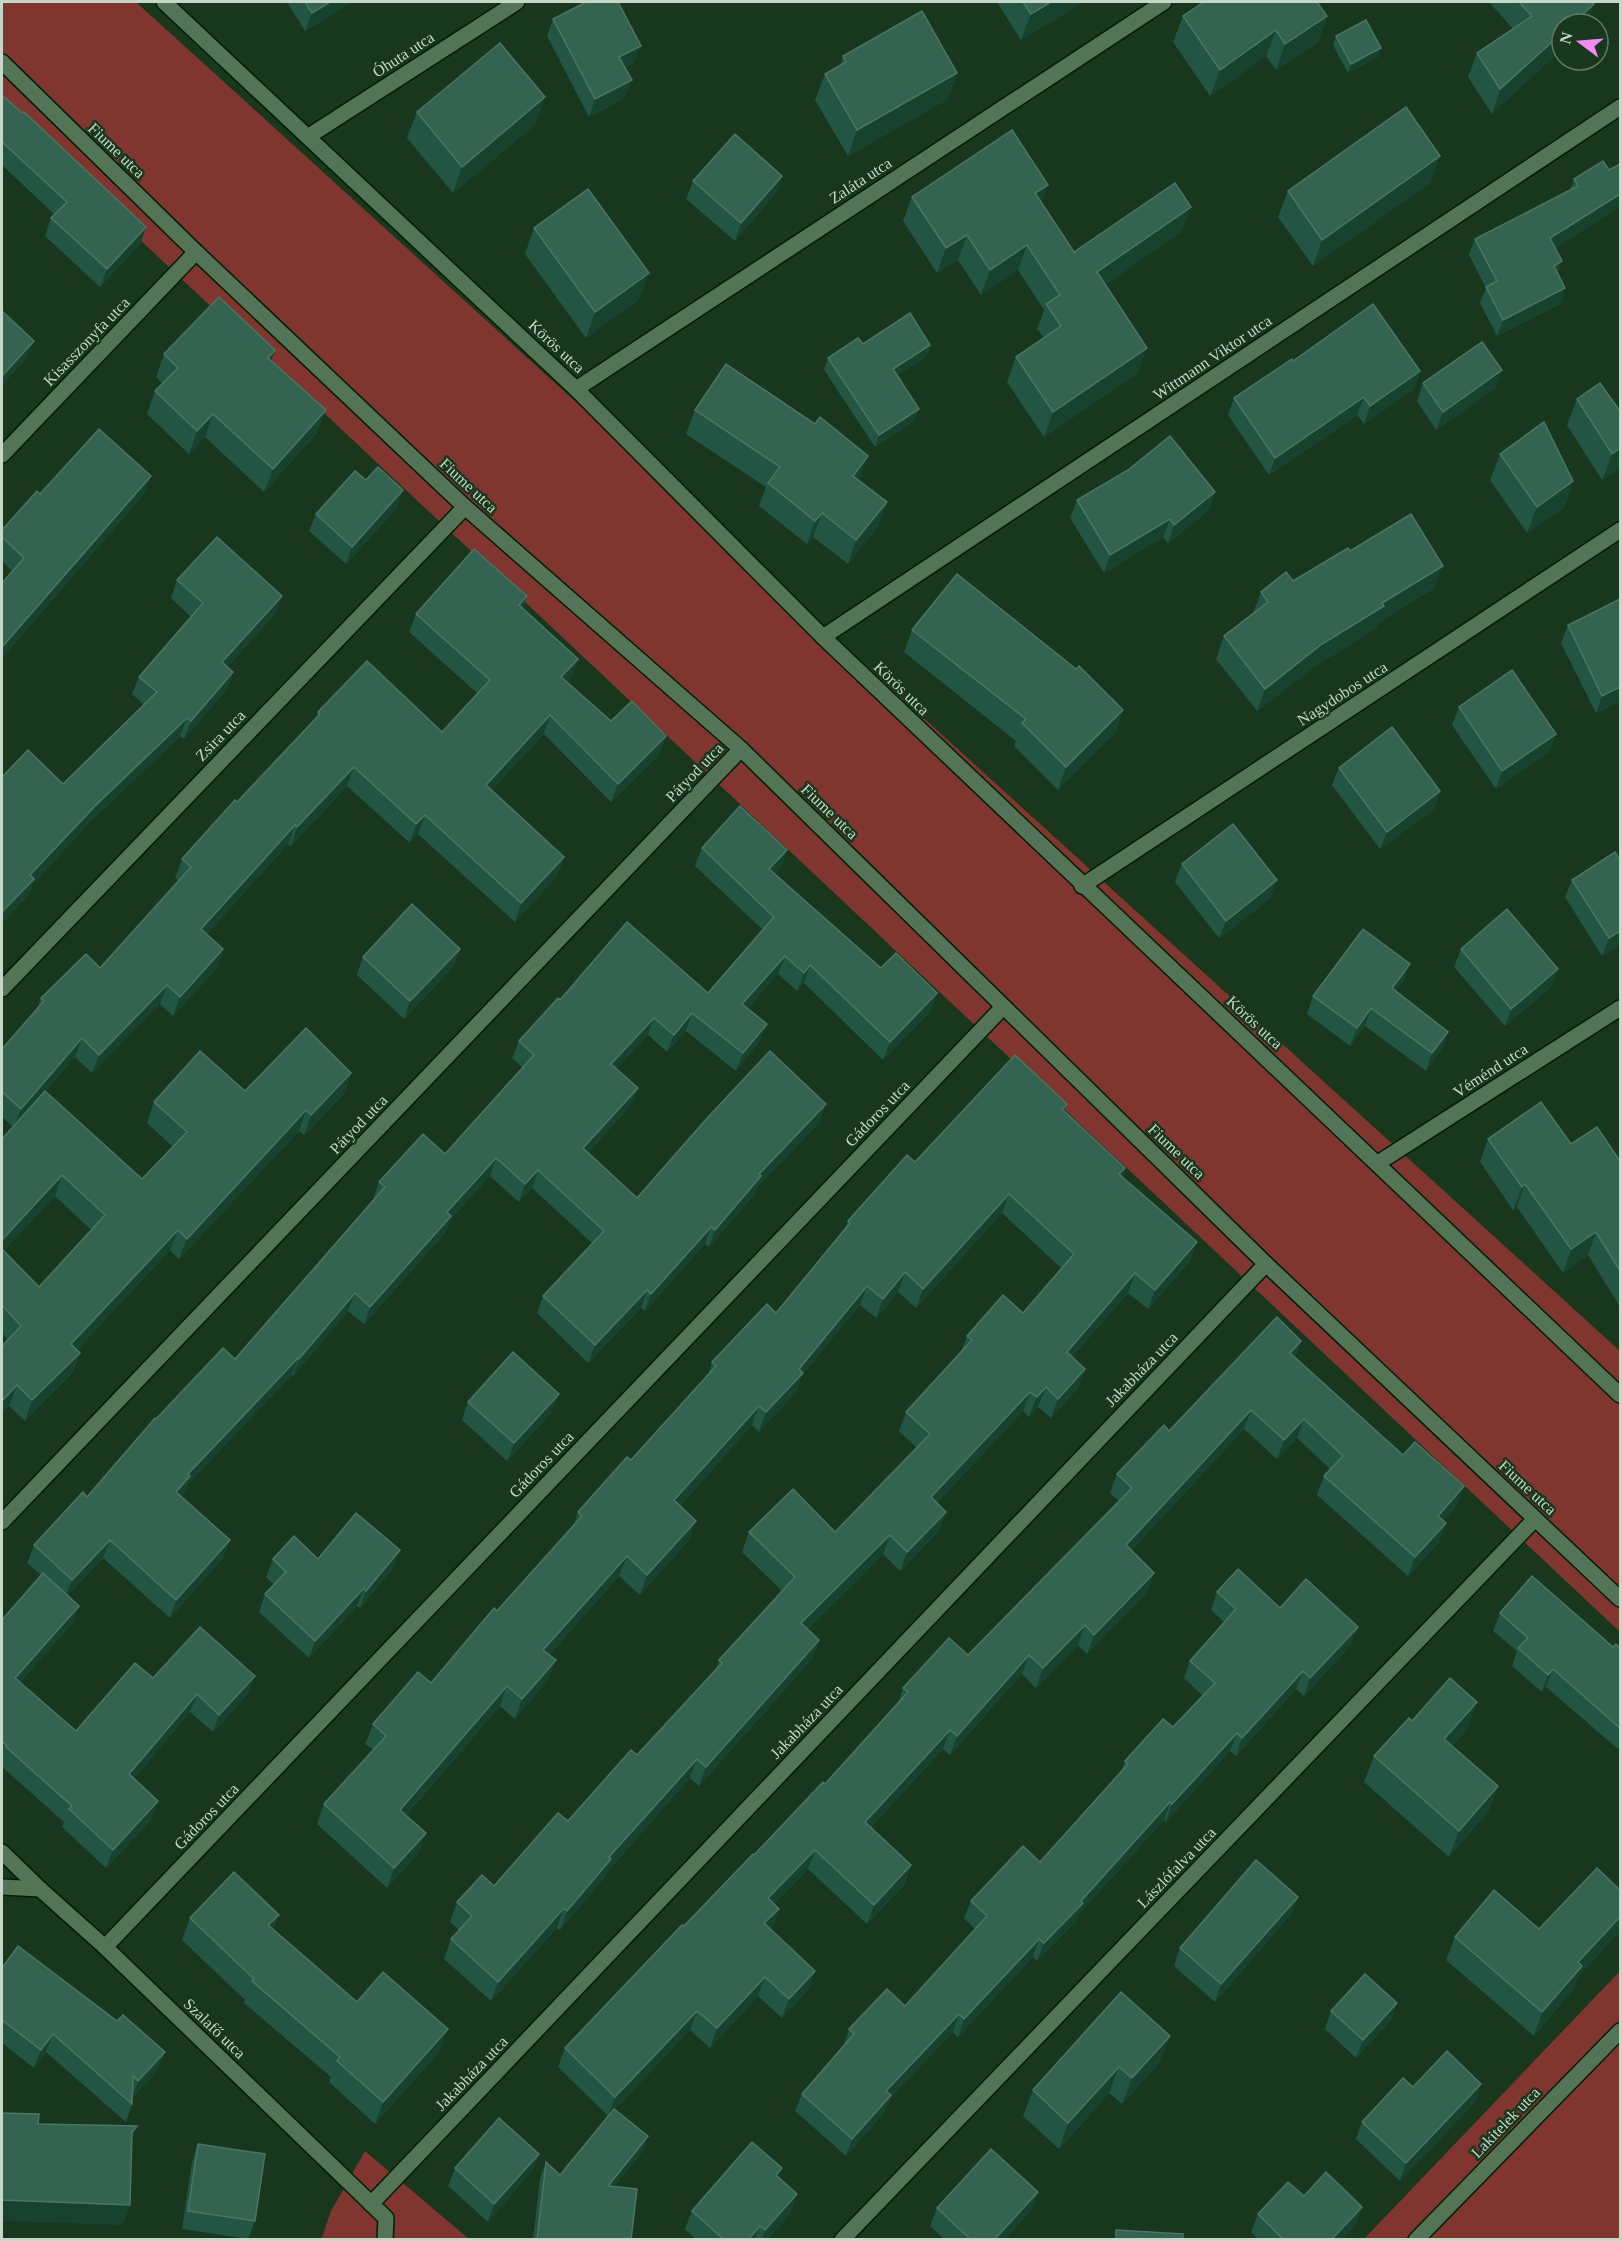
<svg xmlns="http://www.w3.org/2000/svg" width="1622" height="2241" viewBox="0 0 1622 2241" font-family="'Times New Roman',serif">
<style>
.green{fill:#80352e}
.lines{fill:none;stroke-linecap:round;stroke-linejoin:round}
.street-casing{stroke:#011e06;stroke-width:18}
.street{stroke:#547458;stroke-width:15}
.wall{fill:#254;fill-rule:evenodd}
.shaded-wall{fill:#17432e}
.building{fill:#346352;stroke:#4b7564;stroke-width:1.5}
.labels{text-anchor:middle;stroke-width:5;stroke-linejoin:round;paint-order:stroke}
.street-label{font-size:16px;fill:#c6d7c7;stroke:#18371d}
</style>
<rect width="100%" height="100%" fill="#18371d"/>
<g class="green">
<path d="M2,2h134l1484,1349v281l-1618,-1522z"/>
<path d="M1620,1971v268h-256z"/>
<path d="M365,2151l104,88 -148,1 10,-29z"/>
</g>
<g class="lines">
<defs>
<g id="street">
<path d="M164,2l412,387 247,248 797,758"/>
<path d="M2,62l194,190 269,255 276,242 525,515 354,335"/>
<path d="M309,136l208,-134"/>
<path d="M576,389l588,-387"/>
<path d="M2,455l194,-203"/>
<path d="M823,637l797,-530"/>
<path d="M1082,886l538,-356"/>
<path d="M2,989l463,-482"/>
<path d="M1378,1163l242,-155"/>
<path d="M2,1522l739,-773"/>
<path d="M2,1852l38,37 65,58 281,271 -1,22"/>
<path d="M2,1887l38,2"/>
<path d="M105,1947l898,-940"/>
<path d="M371,2204l895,-940"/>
<path d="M842,2240l693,-721"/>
<path d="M1416,2240l204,-209"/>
</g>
</defs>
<use href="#street" class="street-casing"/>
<use href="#street" class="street"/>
</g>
<g class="wall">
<path d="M287,2h65l-47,29z"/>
<path d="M997,2h86l-62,38z"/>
<path d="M1489,2h103l2,2 -7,20h-25l-70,90 -24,-37 9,-24 36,-24z"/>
<path d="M1183,16h144l-9,26 -42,28 -10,-14 -56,40 -37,-54z"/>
<path d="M553,19l81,44 -9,5v30l-36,19 -42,-81z"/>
<path d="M1336,36l45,12 -3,9 -30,16 -15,-28z"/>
<path d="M843,56l114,17 -9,26 -100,57 -33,-56 10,-26 15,-8z"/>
<path d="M2,95l144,132 -6,17 -40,43 -55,-51 6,-18 4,-3 -53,-50z"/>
<path d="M417,112l119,12 -83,69 -46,-55z"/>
<path d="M1620,164v42l-65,42 3,24 7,16 -5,16 -63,32 -17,-33 6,-15 -17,-33 6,-16 95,-49 4,-11 35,-9z"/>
<path d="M782,176l-6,17 -41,48 -49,-42 7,-18z"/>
<path d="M1431,182l-118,84 -35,-49 10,-26z"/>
<path d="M912,197l129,5 33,50 108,-21 -77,54 33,88 -94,64 -37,-55 9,-25 28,-19 -7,-9 7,-19 -26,-40 -37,25 -23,-35 -21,13 -34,-52z"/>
<path d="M534,228l105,71 -53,39 -61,-84z"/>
<path d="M863,344l67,1 -4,12 -29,18 22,34 -5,12 -39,26 -51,-77 4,-12z"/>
<path d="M164,354l107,7 46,72 -53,59 -59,-55 -16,17 -42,-40 8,-23 8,-7 -7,-7z"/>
<path d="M1293,361l127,10 -6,18 -50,35 -7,-9 -88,60 -41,-60 6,-17z"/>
<path d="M1423,383l73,5 -60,42 -19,-29z"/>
<path d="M1577,399l43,69 -18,12 -35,-55z"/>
<path d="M695,410l165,69 -1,1 28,22 -9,24 -30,38 -35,-27 -6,7 -48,-38 7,-19 -80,-53z"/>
<path d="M1500,454l73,27 -9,27 -37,25 -37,-53z"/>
<path d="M40,494h104l-142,164v-75l10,-12 -10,-10v-31z"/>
<path d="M1077,500l132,10 -41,33 -5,-6 -59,36 -34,-55z"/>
<path d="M397,508l-51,56 -37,-33 7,-17z"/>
<path d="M1350,551l84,37 -56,35 -2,5 -62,39 -57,44 -41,-52 8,-23 29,-23 8,-21 32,-11z"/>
<path d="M177,580l98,34 -48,53 6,5 -6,17 -43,50 -4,-3 -92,88 -56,61 -5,12 -25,26v-146l61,7 81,-79 -12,-11 7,-17 52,-60 -20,-19z"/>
<path d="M527,596l-4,12 55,51 -7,18 -4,5 44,39 55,15 -7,19 -48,47 -67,-68 -52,56 72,67 -7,19 -42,46 -97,-88 -8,9 -63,-57 -56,60 -3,-2 -81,90 16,15 -6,19 -44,48 -13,-12 -68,69 -17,-16 -34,39 101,83 31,-32 -26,-24 7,-21 91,-11 106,-18 -7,21 -40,41 -5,-4 -120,128 -9,-9 -93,100 3,3 -8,20 -47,48 -16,-15 -1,-66 -6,-7v-194l11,-12 -11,-10v-68l36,-42 3,-9 59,-30 79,-87 -4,-3 7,-19 134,-139 2,-8 124,20 35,-39 -68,-61 7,-18zM55,1196l36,34 -52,57 -36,-36z"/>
<path d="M1568,625l52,76 -24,12 -35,-70z"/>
<path d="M912,630l211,80 -8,23 -57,57 -44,-44 2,-5 -112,-89z"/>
<path d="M1459,707l97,27 -7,18 -53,37 -44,-64z"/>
<path d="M1339,768l101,23 -6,18 -54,40 -48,-64z"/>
<path d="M702,848l85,2 -6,17 -6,7 106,94 56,25 -6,18 -48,49 -79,-77 -7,8 -19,-17 -30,34 19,16 -7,17 -24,30 -50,-40 -19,21 -19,-17 -32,34 22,19 -7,17 -43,48 49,45 183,-76 -63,65 -2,7 -46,53 -4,-3 -60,67 -4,-3 -53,55 -51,-50 6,-17 50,-52 -61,-56 -13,14 -29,-26 -40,44 -5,13 -81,91 -16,-13 -55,65 -1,-1 -105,110 -3,9 -3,3 49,43 -7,18 -53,60 -67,-60 -35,37 11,11 -6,17 -53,59 56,49 77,-53 95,16 -35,38 -23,-20 -56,67 24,22 -6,18 -46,49 -44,-41 2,-5 -62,-55v-147l39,-45 -14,-12 7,-18 53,-48 69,-78 79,-60 138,-159 6,-18 66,-28 78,-86 -11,-10 7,-17 41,-41 148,-7 55,-63 -68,-64z"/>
<path d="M1620,860v84l-18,12 -37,-59 7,-17z"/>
<path d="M1182,864l89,34 -52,40 -44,-56z"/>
<path d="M460,949l-7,18 -49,52 -47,-44 6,-18z"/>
<path d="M1461,949l90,38 -46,39 -51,-59z"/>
<path d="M1403,982l-7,9 52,41 -7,18 -15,21 -61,-45 -15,20 -43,-32 6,-18z"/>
<path d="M1067,1104l-3,7 61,57 -3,9 68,84 -42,48 -20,-16 -56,64 13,12 -7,19 -27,30 -13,-11 -9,10 -6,-6 -86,92 9,9 -7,19 -39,40 -17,-17 -75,75 11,11 -7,19 -113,127 -9,-8 -83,94 -3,6 -44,52 -3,-2 -66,73 -47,-42 7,-20 8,-9 -9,-8 7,-20 37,-16 74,-65 69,-66 79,-86 3,-9 63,-69 -40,-39 7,-20h86l82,-84 -18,-17 7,-19 55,-60 6,-16 56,-23 39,-44 -60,-56 -86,95 -18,-16 -22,26 -16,-13 -58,70 -6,17 -37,40 -7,-7 -72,81 9,34 -49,55 -21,-19 -70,79 7,5 -8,20 -33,39 -15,-13 -94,109 13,38 -32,35 -70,-64 7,-20 49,-54 -8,-6 8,-20 58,-41 142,-156 5,-15 53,-52 77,-85 4,-13 64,-49 69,-85 3,-7 67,-59z"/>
<path d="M1488,1139l83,5 49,17v146l-32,-52 -25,18 -46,-66 -4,3 -33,-48z"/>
<path d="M1301,1341l-6,17 108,97 61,31 -7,19 -14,16 3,2 -7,19 -31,34 -91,-81 7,-19 6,-7 -33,-31 -20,21 -33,-30 -113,122 23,22 -7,19 -60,62 -9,-9 -42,43 -14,-14 -72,81 -7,-6 -72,78 40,38 -7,20 -37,39 -59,-55 -34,35 5,5 -9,20 45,42 -7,19 -26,28 -24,-22 -48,52 -20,-18 -75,79 33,27 -6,16 -28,35 17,53h-98l7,-62 6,-16 14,13 48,-59 -50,-49 7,-19 119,-122 141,-142 73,-80 5,-16 65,-33 151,-154 -9,-8 7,-19 52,-43z"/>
<path d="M468,1402l84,10 -45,49 -45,-41z"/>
<path d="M273,1559h45l76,8 -34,41 -3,-2 -48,52 -50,-46 6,-18 9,-9 -8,-8z"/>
<path d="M1217,1592l63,16 71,37 -47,51 -8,-7 -60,67 -6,-5 -64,71 -2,-2 -85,94 -3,7 -39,40 -4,-4 -75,80 -5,-5 -63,66 -6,15 -38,43 -51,-45 7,-17 41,-47 6,-18 56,-23 70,-77 -11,-11 7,-17 69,-39 81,-90 4,-11 48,-34 30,-31 -19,-18 6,-17 34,-39 -13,-12z"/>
<path d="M1500,1613l113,34 7,1v98l-2,3 -72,-62 -4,5 -30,-26 5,-15 -24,-20z"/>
<path d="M1412,1721l56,7 -16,18 46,40 -10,26 -39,45 -85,-75 10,-26z"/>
<path d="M1298,1897l-7,17 -76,88 -41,-36 6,-18z"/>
<path d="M190,1918l83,12 84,72 83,49 -65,73 -46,-42 2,-5 -87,-74 1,-3 -63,-60z"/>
<path d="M1455,1937l123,40 -5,12 -39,47 -88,-76z"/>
<path d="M2,1968l156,102 -26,28v6l-6,18 -80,-70 -12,16 -32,-25z"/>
<path d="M1121,1992l39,70 -38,42 -13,-11 -50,56 -36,-33 10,-26z"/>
<path d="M1397,2003l-7,18 -34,37 -31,-29 6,-18z"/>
<path d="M1481,2084l-6,18 -75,79 -44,-42 6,-17 51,-35z"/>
<path d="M198,2144l57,77 -7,18 -66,-10 10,-67z"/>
<path d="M539,2154l-7,17 -44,51 -40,-36 7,-18z"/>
<path d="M778,2177l13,35 -24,28h-70l-12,-11 7,-18z"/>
<path d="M1038,2192l-7,18 -27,30h-59l-15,-14 7,-18z"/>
<path d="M1304,2196l58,11 -7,18 -14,15h-82l-8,-8 7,-18z"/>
</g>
<g class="shaded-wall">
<path d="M330,2h22l-47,29 7,-18z"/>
<path d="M1051,2h32l-62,38 10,-26z"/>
<path d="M1594,4l-7,20h-15z"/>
<path d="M1327,16l-9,26 -42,28 9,-26z"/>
<path d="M1276,30l-10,26 -56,40 10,-26z"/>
<path d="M1562,33v17l-70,64 8,-25z"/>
<path d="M641,46l-7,17 -22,11 7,-17z"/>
<path d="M1381,48l-3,9 -30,16 3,-9z"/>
<path d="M957,73l-9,26 -100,57 9,-26z"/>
<path d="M632,80l-7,18 -36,19 6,-18z"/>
<path d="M545,97l-9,27 -83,69 9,-26z"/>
<path d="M1440,156l-9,26 -118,84 9,-26z"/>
<path d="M782,176l-6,17 -41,48 6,-18z"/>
<path d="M1048,185l-9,24 -4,-16z"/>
<path d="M1620,194v12l-76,49 6,-17z"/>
<path d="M1191,207l-9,24 -94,66 9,-25z"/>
<path d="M146,227l-6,17 -40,43 7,-18z"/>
<path d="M967,235l-9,25 -21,13 9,-25z"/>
<path d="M1027,245l-9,25 -37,25 9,-25z"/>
<path d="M1562,261l-6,16 -2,-11z"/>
<path d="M649,273l-10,26 -53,39 9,-26z"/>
<path d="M1565,288l-5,16 -63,32 6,-16z"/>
<path d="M34,341l-7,17 -25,28v-10z"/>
<path d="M930,345l-4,12 -37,24 4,-12z"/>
<path d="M1147,348l-9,25 -94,64 9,-25z"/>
<path d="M275,350l-8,23 1,-15z"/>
<path d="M1502,370l-6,18 -60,42 7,-18z"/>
<path d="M1420,371l-6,18 -50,35 6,-18z"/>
<path d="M1364,397l-7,18 -88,60 6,-17z"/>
<path d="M919,409l-5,12 -39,26 4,-12z"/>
<path d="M326,410l-9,23 -53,59 9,-23z"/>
<path d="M213,414l-8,23 -16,17 8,-23z"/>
<path d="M1620,448v20l-18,12 10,-26z"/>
<path d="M868,456l-8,23 -16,20 9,-23z"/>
<path d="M151,476l-7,18 -142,164v-11z"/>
<path d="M1573,481l-9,27 -37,25 10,-26z"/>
<path d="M403,490l-6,18 -51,56 6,-17z"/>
<path d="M1215,492l-6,18 -41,33 6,-18z"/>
<path d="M887,502l-9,24 -30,38 8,-24z"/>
<path d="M822,513l-9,24 -6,7 8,-23z"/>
<path d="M1170,519l-7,18 -59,36 6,-18z"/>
<path d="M1443,566l-9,22 -56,35 -2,5 -62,39 -57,44 8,-22 57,-45 60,-41z"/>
<path d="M282,596l-7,18 -60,66 7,-18z"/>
<path d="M527,596l-7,19 -1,-10z"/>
<path d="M578,659l-7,18 -17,19 7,-19z"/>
<path d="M233,672l-6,17 -43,50 7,-18z"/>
<path d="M1620,687v14l-24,12 6,-17z"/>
<path d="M1123,710l-8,23 -57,57 8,-23z"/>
<path d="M550,715l-6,19 -65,70 7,-19z"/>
<path d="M187,718l-7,18 -92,88 -56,61 -5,12 -25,26v-11l28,-37 65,-69z"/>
<path d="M1556,734l-7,18 -53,37 6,-18z"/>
<path d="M666,736l-7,19 -48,47 7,-18z"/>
<path d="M354,767l-7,19 -56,60 6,-19z"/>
<path d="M1440,791l-6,18 -54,40 7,-17z"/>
<path d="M425,815l-7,19 -8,9 6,-19z"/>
<path d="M295,825l-7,19 -94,104 7,-19z"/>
<path d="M787,850l-6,17 -18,20 6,-18z"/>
<path d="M564,857l-7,19 -42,46 6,-19z"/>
<path d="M1277,880l-6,18 -52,40 7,-17z"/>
<path d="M1620,931v13l-18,12 7,-18z"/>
<path d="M223,949l-6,19 -44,48 7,-19z"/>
<path d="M460,949l-7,18 -49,52 6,-18z"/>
<path d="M785,956l-7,18 -42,48 6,-18z"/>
<path d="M1410,964l-7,18 -17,24 6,-18z"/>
<path d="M810,965l-6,18 -7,8 7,-18z"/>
<path d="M1558,969l-7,18 -46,39 6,-17z"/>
<path d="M167,985l-7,19 -68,69 7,-18z"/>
<path d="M937,993l-6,18 -48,49 7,-18z"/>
<path d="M1371,1008l-6,18 -15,20 7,-18z"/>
<path d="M692,1013l-6,18 -19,21 7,-17z"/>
<path d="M654,1018l-6,17 -43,46 6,-17z"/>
<path d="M767,1024l-7,17 -24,30 7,-18z"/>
<path d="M1448,1032l-7,18 -15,21 6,-18z"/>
<path d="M82,1038l-7,19 -61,70 7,-18z"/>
<path d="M351,1073l-7,21 -40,41 7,-20z"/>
<path d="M638,1088l-7,17 -55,61 7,-18z"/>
<path d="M826,1104l-6,18 -63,65 -2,7 -46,53 6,-17 44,-56z"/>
<path d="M306,1110l-7,21 -120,128 8,-20z"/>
<path d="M496,1158l-6,18 -40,44 -5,13 -81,91 6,-17 77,-95z"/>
<path d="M1125,1168l-7,19 1,-13z"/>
<path d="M538,1170l-6,18 -13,14 6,-18z"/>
<path d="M62,1175l-7,21 -53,57v-13z"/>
<path d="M1525,1184l-8,23 -4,3 9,-23z"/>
<path d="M1009,1194l-7,19 -86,95 7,-19z"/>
<path d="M711,1227l-6,17 -60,67 6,-17z"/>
<path d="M178,1230l-8,20 -107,115 8,-21z"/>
<path d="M1596,1232l-8,23 -25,18 8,-24z"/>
<path d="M1197,1242l-7,19 -42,48 7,-19z"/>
<path d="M905,1272l-7,20 -22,26 7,-19z"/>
<path d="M1135,1273l-7,20 -69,79 8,-20z"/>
<path d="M867,1286l-7,19 -58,70 -6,17 -37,40 7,-20 33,-43z"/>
<path d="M647,1290l-6,18 -53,55 7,-18z"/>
<path d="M355,1293l-7,18 -55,65 6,-17z"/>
<path d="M1301,1341l-7,19 -4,-7z"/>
<path d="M80,1353l-8,20 -47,48 7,-21z"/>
<path d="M298,1358l-6,17 -105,110 -3,9 -14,16 6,-18 12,-18z"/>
<path d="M1085,1369l-7,19 -27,30 7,-19z"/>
<path d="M17,1385l-8,21 -7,8v-13z"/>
<path d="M1046,1387l-8,20 -9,10 8,-20z"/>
<path d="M1030,1392l-7,19 -99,106 7,-20z"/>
<path d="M559,1394l-7,18 -45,49 7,-18z"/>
<path d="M759,1406l-7,19 -85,95 7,-20z"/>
<path d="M1251,1410l-7,19 -125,135 7,-19z"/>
<path d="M1304,1419l-7,19 -20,21 7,-19z"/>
<path d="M1464,1486l-7,19 -26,30 7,-19z"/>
<path d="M946,1512l-7,19 -39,40 7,-19z"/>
<path d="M696,1521l-7,19 -49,55 7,-20z"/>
<path d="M1446,1523l-7,19 -31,34 7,-19z"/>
<path d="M890,1535l-7,19 -89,89 7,-20z"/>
<path d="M110,1540l-7,18 -38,40 7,-18z"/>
<path d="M230,1540l-7,18 -53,60 6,-18z"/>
<path d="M400,1550l-6,17 -34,41 6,-17z"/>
<path d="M627,1556l-8,20 -83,93 7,-19z"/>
<path d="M1154,1573l-7,19 -60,62 7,-19z"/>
<path d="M364,1588l-7,18 -48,52 6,-17z"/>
<path d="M79,1606l-6,17 -64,73 6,-18z"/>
<path d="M1085,1625l-7,20 -42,43 7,-20z"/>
<path d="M1358,1627l-7,18 -47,51 6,-18z"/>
<path d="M819,1640l-7,19 -113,127 7,-19z"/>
<path d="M1029,1655l-7,19 -72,81 7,-19z"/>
<path d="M556,1660l-8,20 -33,39 7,-20z"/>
<path d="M1553,1669l-7,18 -4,5 6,-17z"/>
<path d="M1303,1671l-7,18 -60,67 6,-18z"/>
<path d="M255,1676l-7,18 -35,38 6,-17z"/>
<path d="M507,1686l-7,20 -107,123 7,-19z"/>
<path d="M197,1694l-7,18 -67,80 6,-18z"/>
<path d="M1477,1702l-9,26 -33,37 9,-26z"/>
<path d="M950,1730l-7,19 -85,92 7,-19z"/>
<path d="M1237,1733l-7,18 -64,71 6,-18z"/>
<path d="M697,1759l-7,19 -83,94 -3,6 -44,52 7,-19 42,-54z"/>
<path d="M1498,1786l-10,26 -39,45 10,-26z"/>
<path d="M158,1801l-6,18 -46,49 7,-18z"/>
<path d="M1170,1802l-6,18 -85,94 -3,7 -39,40 7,-18z"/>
<path d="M426,1833l-7,20 -32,35 7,-20z"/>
<path d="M815,1850l-7,19 -47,48 7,-19z"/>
<path d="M911,1865l-7,20 -37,39 7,-19z"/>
<path d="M1298,1897l-7,17 -76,88 6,-18z"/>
<path d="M564,1908l-7,20 -66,73 7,-19z"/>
<path d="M779,1909l-7,19 -15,14 7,-19z"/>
<path d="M279,1915l-8,21 -3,-11z"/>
<path d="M1620,1917v15l-42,45 -5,12 -39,47 8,-24 36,-50z"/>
<path d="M1039,1939l-6,18 -75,80 6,-18z"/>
<path d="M815,1971l-7,19 -26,28 7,-19z"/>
<path d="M765,1977l-7,19 -48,52 7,-20z"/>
<path d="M1397,2003l-7,18 -34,37 7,-18z"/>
<path d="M697,2011l-7,19 -82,86 7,-19z"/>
<path d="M959,2014l-6,18 -63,66 -6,15 -38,43 6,-17 34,-48z"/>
<path d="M448,2029l-8,22 -65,73 8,-22z"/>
<path d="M53,2034l-7,18 -12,16 7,-18z"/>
<path d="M1170,2036l-10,26 -38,42 10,-26z"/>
<path d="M165,2052l-7,18 -26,28 6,-17z"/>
<path d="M1119,2067l-10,26 -50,56 9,-26z"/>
<path d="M1481,2084l-6,18 -75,79 6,-18z"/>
<path d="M137,2126l-7,21 2,-15z"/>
<path d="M648,2136l-6,16 -40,50 6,-16z"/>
<path d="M539,2154l-7,17 -44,51 6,-18z"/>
<path d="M782,2168l-6,18v-11z"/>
<path d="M1038,2192l-7,18 -27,30h-10z"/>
<path d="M797,2194l-6,18 -24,28h-5l3,-10z"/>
<path d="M2,2200l128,5 -7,20 -121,-4z"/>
<path d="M1362,2207l-7,18 -14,15h-10z"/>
<path d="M760,2226l-5,14h-7z"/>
</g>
<g class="building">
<path d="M305,2h25l-18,11z"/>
<path d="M586,2h32l23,44 -22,11 13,23 -37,19 -42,-80z"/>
<path d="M1023,2h28l-20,12z"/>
<path d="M1204,2h113l10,14 -42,28 -9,-14 -56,40 -37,-54z"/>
<path d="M1519,2h73l2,2 -22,20h-10v9l-62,56 -23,-36 55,-37z"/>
<path d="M922,11l35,62 -100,57 -32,-56 21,-12 -3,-6z"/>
<path d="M1366,20l15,28 -30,16 -15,-28z"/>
<path d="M500,43l45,54 -83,70 -45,-55z"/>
<path d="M2,95l20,18 2,-1 122,115 -39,42 -56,-51 16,-16 -65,-60z"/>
<path d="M1406,107l34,49 -118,84 -34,-49z"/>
<path d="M1012,130l36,55 -13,8 39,59 101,-69 16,24 -94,65 50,76 -94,64 -37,-55 45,-31 -15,-22 14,-9 -33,-50 -37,25 -23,-35 -21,13 -34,-51z"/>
<path d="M735,134l47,42 -41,47 -48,-42z"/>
<path d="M1603,161l6,9 11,-6v30l-70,44 12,23 -8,5 11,22 -62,32 -17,-33 11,-6 -22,-42 103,-53 -4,-7z"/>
<path d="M588,189l61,84 -54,39 -61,-84z"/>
<path d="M219,297l56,53 -7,8 58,52 -53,59 -60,-55 -16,17 -42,-40 23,-23 -14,-14z"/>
<path d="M1373,304l47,67 -50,35 -6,-9 -89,61 -41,-60 58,-39 1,2z"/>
<path d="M2,311l32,30 -32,35z"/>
<path d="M910,313l20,32 -37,24 26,40 -40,26 -51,-77 30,-20 5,6z"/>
<path d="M1482,342l20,28 -59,42 -20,-29z"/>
<path d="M726,364l89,60 5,-7 48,39 -15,20 34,26 -31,38 -34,-27 -7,8 -47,-38 12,-16 -85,-57z"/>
<path d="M1600,383l20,28v37l-8,6 -35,-55z"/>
<path d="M1544,422l29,59 -36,26 -37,-53z"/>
<path d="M99,429l52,47 -149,171v-64l22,-25 -22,-21v-7l35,-39 3,3z"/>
<path d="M1170,436l45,56 -41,33 -4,-6 -60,36 -33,-55 51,-30z"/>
<path d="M378,467l25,23 -51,57 -36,-33 39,-43 11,9z"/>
<path d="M1411,514l32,52 -61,37 2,3 -62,38 -57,45 -41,-53 44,-34 -7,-10 25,-20 7,9 55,-33 2,3z"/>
<path d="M217,537l65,59 -60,66 11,10 -42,49 -4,-3 -92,88 -65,69 4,4 -32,33v-135l26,-27 35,34 94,-92 -18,-15 64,-74 -26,-23z"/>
<path d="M474,549l53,47 -8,9 59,54 -17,18 50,44 21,-20 34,35 -48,48 -68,-69 -64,70 78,72 -43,46 -96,-88 -9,9 -62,-57 -57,60 -2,-2 -94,104 22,20 -43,48 -13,-12 -68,70 -17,-17 -61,71 -19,-17v-43l42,-48 -3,-3 45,-44 14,14 91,-101 -9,-8 53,-59 2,2 83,-88 -2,-2 49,-51 75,71 48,-52 -74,-66z"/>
<path d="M957,574l119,95 3,-3 44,44 -57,57 -44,-44 4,-4 -114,-89z"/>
<path d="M1620,599v88l-18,9 -34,-71z"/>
<path d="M1512,670l44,64 -54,37 -43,-64z"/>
<path d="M1392,727l48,64 -53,41 -48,-64z"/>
<path d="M740,806l47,44 -18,19 112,99 15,-15 41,40 -47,49 -80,-77 -6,8 -19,-17 -43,48 25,20 -24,29 -51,-40 -18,22 -20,-17 -43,46 27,24 -55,60 54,50 72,-82 61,-65 56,53 -67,70 2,2 -46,54 -4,-3 -60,67 -4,-4 -52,55 -52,-49 61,-65 -66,-61 -13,14 -29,-26 -49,54 4,4 -81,91 -15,-14 -56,66 -1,-1 -110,116 2,2 -14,16 54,48 -54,60 -66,-60 -38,40 -38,-35 49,-53 4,5 68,-79 1,1 67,-71 12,11 150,-172 -6,-5 44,-48 22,20 89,-99 -15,-14 39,-43 2,2 67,-78 81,71 66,-76 -72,-69z"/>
<path d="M1233,824l44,56 -51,41 -44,-57z"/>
<path d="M1615,852l5,8v71l-11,7 -37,-58z"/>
<path d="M412,904l48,45 -50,52 -47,-44z"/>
<path d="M1507,909l51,60 -47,40 -50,-60z"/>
<path d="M1363,929l47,35 -18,24 56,44 -16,21 -61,-45 -14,20 -44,-32z"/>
<path d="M306,1028l45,45 -40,42 -5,-5 -119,129 -9,-9 -107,114 9,9 -48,47 -15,-15 -15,16v-55l19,-20 -19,-21v-56l37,38 66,-72 -43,-40 -60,65v-101l43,-48 97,88 45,-47 -33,-30 46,-51 45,40z"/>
<path d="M1015,1055l52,49 -5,5 63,59 -6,6 78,68 -42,48 -20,-17 -68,79 18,17 -27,30 -12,-12 -9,10 -7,-5 -99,105 15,15 -39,40 -17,-17 -89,88 18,17 -113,127 -9,-8 -88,98 2,2 -44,52 -3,-3 -66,74 -47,-43 21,-23 -15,-14 25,-27 12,11 64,-73 10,8 63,-71 6,5 85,-92 -3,-3 76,-83 -46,-45 44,-43 42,43 95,-98 -24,-22 66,-72 -5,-4 36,-41 20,18 51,-59 -65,-60 -86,95 -18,-17 -22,27 -16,-13 -68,83 4,4 -37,39 -7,-6 -85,94 22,21 -49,54 -20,-19 -84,94 13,10 -34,39 -15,-13 -107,124 26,23 -32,35 -70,-64 62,-68 -13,-12 45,-52 13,11 63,-75 3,3 85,-95 -4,-4 49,-55 4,3 85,-94 -4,-4 55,-58 9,9 74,-90 -2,-2 59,-66 8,7z"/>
<path d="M1541,1102l30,42 26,-17 23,34v110l-24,-39 -25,17 -46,-65 -3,3 -34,-48z"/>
<path d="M1277,1317l24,24 -11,12 113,102 12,-13 49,44 -26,30 8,7 -31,34 -91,-81 19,-20 -39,-37 -20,21 -33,-30 -125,135 28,28 -60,62 -9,-10 -42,43 -14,-13 -72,81 -7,-6 -85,92 46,43 -37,40 -59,-55 -47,48 11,11 -15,14 51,48 -26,28 -24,-22 -48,51 -20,-17 -82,86 -50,-49 117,-123 2,1 69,-72 1,1 69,-73 2,2 83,-92 -5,-4 46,-50 19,17 164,-167 -15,-14 47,-49 5,6z"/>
<path d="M513,1352l46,42 -45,49 -46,-41z"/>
<path d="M356,1513l44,37 -34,41 -2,-3 -49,53 -50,-47 21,-22 -13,-13 21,-23 24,23z"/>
<path d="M1238,1569l42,39 26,-29 52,48 -48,51 -7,-7 -61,67 -5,-5 -65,71 -2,-2 -89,99 2,2 -39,40 -5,-4 -75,80 -5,-5 -73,77 5,4 -39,44 -50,-45 52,-60 -5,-5 38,-40 18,17 82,-90 -16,-15 52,-55 17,16 88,-98 -3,-3 38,-42 10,8 42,-44 -25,-22 46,-52 -19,-17z"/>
<path d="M43,1573l36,33 -64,72 61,53 59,-68 18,15 47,-51 55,49 -36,39 -22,-21 -68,80 29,27 -45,49 -44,-41 3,-3 -66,-59 1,-1 -5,-5v-121z"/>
<path d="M1532,1576l81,71 3,-3 4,4v80l-67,-59 -5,6 -30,-27 10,-10 -28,-25z"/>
<path d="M1450,1678l27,24 -33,37 54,47 -39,45 -85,-75 35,-38 3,3z"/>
<path d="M1256,1860l42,37 -77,87 -41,-36z"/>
<path d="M1597,1868l23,22v27l-42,45 4,4 -40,46 -87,-75 39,-47 45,39z"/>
<path d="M234,1872l45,43 -11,10 89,77 26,-30 65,57 -65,73 -46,-41 3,-4 -88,-76 2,-2 -64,-61z"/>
<path d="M18,1946l99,75 6,-6 42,37 -27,29 -5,-5 -1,28 -79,-70 -12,16 -39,-30v-52z"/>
<path d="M1365,1974l32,29 -34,37 -32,-29z"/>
<path d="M1121,1992l49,44 -38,42 -13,-11 -51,56 -35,-33z"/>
<path d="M1447,2051l34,33 -75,79 -44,-41 41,-44 10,9z"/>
<path d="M614,2109l34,27 -40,50 29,3 -6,51h-94l9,-78 14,13z"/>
<path d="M2,2113l37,1 -1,10 99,2 -5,6 -2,73 -128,-5z"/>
<path d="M499,2118l40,36 -45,50 -39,-36z"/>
<path d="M752,2142l30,26 -6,7 21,19 -32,36 -5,-4 -12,14h-24l-32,-29z"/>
<path d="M198,2144l67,10 -10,67 -67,-10z"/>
<path d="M991,2149l47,43 -44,48h-23l-34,-32z"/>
<path d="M1326,2172l36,35 -31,33h-47l-26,-26 30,-32 16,14z"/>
<path d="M1116,2230l67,4v6h-67z"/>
</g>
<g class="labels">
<g class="street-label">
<text transform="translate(403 54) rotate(-33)" y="6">Óhuta utca</text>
<text transform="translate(117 150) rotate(44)" y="6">Fiume utca</text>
<text transform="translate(860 180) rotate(-33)" y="6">Zaláta utca</text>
<text transform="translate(86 341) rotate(-46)" y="6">Kisasszonyfa utca</text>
<text transform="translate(557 346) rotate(43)" y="6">Körös utca</text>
<text transform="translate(1212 357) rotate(-34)" y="6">Wittmann Viktor utca</text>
<text transform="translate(469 485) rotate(43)" y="6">Fiume utca</text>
<text transform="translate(902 688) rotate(44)" y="6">Körös utca</text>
<text transform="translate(1342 693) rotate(-33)" y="6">Nagydobos utca</text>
<text transform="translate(220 735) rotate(-46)" y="6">Zsira utca</text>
<text transform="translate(694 772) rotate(-46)" y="6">Pátyod utca</text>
<text transform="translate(830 811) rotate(44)" y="6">Fiume utca</text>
<text transform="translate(1255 1022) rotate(43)" y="6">Körös utca</text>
<text transform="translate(1490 1070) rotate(-33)" y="6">Véménd utca</text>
<text transform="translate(877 1113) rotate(-46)" y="6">Gádoros utca</text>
<text transform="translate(358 1124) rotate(-46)" y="6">Pátyod utca</text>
<text transform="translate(1177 1151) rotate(44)" y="6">Fiume utca</text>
<text transform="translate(1141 1369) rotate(-46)" y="6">Jakabháza utca</text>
<text transform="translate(541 1464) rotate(-46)" y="6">Gádoros utca</text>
<text transform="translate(1528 1487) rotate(43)" y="6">Fiume utca</text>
<text transform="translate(806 1721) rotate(-46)" y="6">Jakabháza utca</text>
<text transform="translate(206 1816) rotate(-46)" y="6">Gádoros utca</text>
<text transform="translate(1176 1867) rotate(-46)" y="6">Lászlófalva utca</text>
<text transform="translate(215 2028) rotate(44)" y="6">Szalafő utca</text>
<text transform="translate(471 2073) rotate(-46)" y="6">Jakabháza utca</text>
<text transform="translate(1505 2122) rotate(-46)" y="6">Lakitelek utca</text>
</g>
</g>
<rect width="1622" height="2241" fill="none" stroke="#c6d7c7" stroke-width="6"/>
<g transform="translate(1580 42) rotate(286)"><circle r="28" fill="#18371d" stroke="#5e7761" stroke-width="1.5"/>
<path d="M0-4.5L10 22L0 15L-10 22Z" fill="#f38af1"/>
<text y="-9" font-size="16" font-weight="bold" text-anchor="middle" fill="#c6d7c7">N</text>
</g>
</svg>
